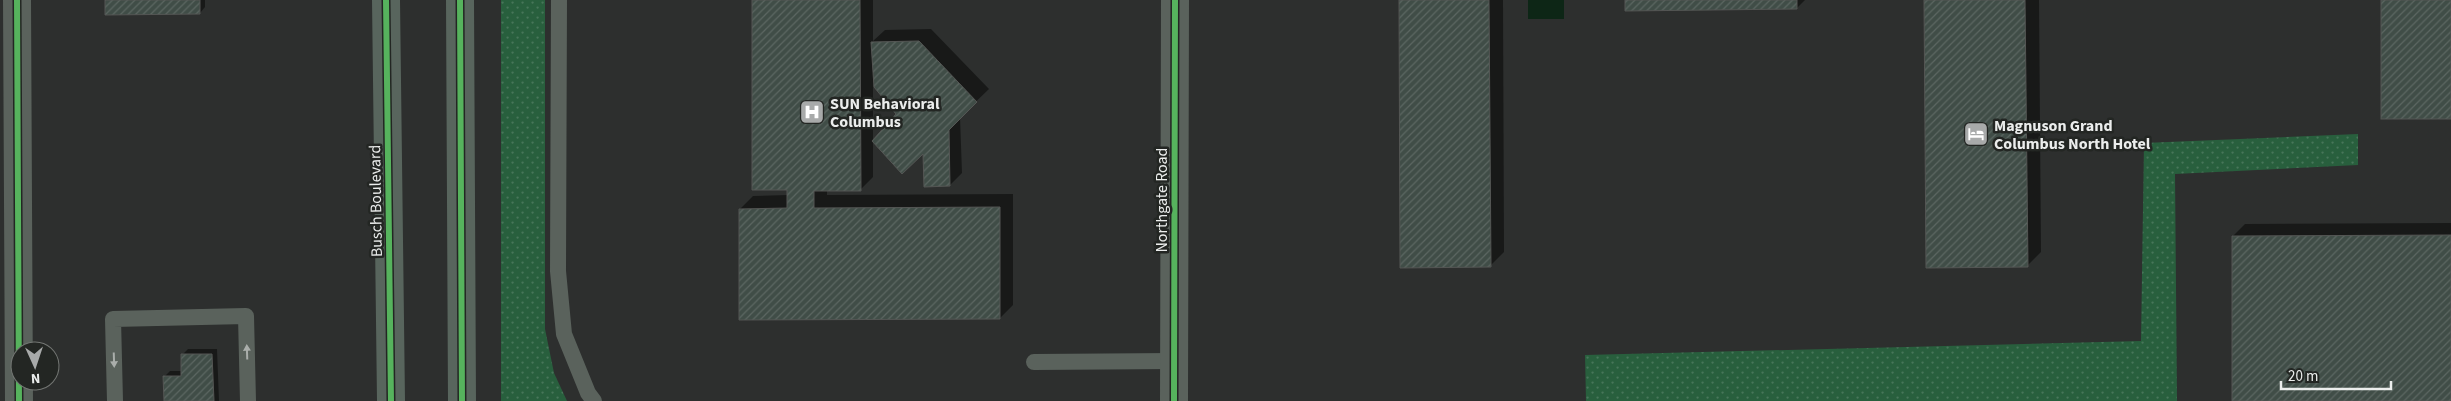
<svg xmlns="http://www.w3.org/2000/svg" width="2451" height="401" viewBox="0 0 2451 401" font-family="'Source Sans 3',sans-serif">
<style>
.green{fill:url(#green-dots)}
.water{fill:#0d2616}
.shadow{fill:#0007}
.building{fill:url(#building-hatch);stroke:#545654}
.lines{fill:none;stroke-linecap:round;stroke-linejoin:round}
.service{stroke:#5a625c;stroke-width:16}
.minor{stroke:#5a625c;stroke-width:28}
.secondary{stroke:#58655d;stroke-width:28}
.cycleway-casing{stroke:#232623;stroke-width:9}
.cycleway{stroke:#56b35d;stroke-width:6}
.oneway{fill:#aaaeab}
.labels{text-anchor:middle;stroke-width:5;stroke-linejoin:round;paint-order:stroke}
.poi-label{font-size:16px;font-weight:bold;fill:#ebedec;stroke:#232623;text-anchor:start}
.street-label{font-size:16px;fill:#ebedec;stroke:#232623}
</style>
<defs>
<pattern id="green-dots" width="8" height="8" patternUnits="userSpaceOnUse" patternTransform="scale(1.25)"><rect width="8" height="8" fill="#285f3d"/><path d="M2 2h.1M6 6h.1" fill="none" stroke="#477659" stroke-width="1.8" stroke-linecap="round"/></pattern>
<pattern id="building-hatch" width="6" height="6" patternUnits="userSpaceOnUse" patternTransform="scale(1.25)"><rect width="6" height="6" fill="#404d47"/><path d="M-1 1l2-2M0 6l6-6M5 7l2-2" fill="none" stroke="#5c6762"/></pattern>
</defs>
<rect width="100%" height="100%" fill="#2d2f2e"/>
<g class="green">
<path d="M501,0h44v329l9,44 13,28h-66z"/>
<path d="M2358,134v31l-183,9 2,227h-591l-1,-46 556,-14 3,-198z"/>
</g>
<rect class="water" x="1528" y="0" width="36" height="19"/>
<g class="shadow">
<path d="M106,0h99v7l-5,6z"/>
<path d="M753,0h120v41l12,-11 46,-1 58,60 -29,28 2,56 -12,12 -52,-71 -25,-30v93l-13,13h-33v5l186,-1v111l-13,13 -260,-109 13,-13 35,-1z"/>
<path d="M1400,0h103l1,252 -14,14z"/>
<path d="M1627,0h178l-8,8z"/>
<path d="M1925,0h114l2,252 -14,14z"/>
<path d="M2451,223v178h-217l-1,-165 12,-12z"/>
<path d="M188,349h29l2,52h-54l-1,-24 6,-6h12v-16z"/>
</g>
<g class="building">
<path d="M105,0h95v14l-95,1z"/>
<path d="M752,0h108l1,191h-47v17l186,-1v112l-261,1v-111l48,-1v-18h-35z"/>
<path d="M1399,0h90l2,267 -91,1z"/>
<path d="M1625,0h172v9l-172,2z"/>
<path d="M1924,0h101l3,267 -102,1z"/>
<rect x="2381" y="0" width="70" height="119"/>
<path d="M919,41l58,61 -28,28 1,56 -26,1 -1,-33 -21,20 -30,-33 24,-27 -22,-27 -3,-45z"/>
<path d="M2451,235v166h-219v-165z"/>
<path d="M181,354h31l2,47h-50l-1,-25h18z"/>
</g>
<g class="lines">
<g class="service">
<path d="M559,0l-1,271 6,63 24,59 6,8"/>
<path d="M1034,362l140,-1"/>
<path d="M115,401l-2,-82 133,-3 2,85"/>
</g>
<g class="minor">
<path d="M17,0l2,401"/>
<path d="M1174,401l1,-401"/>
</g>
<g class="secondary">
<path d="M386,0l5,401"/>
<path d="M460,0l2,401"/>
</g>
<defs>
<g id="cycleway">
<path d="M17,0l2,401"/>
<path d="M386,0l5,401"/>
<path d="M460,0l2,401"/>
<path d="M1174,401l1,-401"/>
</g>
</defs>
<use href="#cycleway" class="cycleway-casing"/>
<use href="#cycleway" class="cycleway"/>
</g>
<defs><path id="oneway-solid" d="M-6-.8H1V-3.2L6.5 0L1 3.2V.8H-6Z" transform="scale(1.25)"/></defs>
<g class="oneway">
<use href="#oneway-solid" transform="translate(247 352) rotate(-92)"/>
<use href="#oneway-solid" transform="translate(114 360) rotate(88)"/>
</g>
<defs>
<symbol id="hospital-square" viewBox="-11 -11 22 22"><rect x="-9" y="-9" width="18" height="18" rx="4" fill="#a8aaaa" stroke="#232623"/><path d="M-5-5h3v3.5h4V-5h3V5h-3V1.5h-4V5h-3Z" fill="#fff"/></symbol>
<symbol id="hotel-square" viewBox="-11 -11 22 22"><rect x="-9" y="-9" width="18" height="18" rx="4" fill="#a8aaaa" stroke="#232623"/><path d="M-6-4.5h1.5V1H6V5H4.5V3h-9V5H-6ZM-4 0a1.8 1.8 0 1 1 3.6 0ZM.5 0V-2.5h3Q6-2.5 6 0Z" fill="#fff"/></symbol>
</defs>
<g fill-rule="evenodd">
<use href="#hospital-square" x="798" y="98" width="28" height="28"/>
<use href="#hotel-square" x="1962" y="120" width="28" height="28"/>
</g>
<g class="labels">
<g class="poi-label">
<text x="830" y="109">SUN Behavioral<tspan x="830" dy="18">Columbus</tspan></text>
<text x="1994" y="131">Magnuson Grand<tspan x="1994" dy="18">Columbus North Hotel</tspan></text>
</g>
<g class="street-label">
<text transform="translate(1161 200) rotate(-90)" y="6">Northgate Road</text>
<text transform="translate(375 201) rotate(-91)" y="6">Busch Boulevard</text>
</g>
</g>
<g transform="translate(35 366) rotate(177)"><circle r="24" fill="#232623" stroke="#737673"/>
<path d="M0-4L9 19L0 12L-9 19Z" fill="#a8aaaa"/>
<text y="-8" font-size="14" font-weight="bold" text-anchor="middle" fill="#ebedec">N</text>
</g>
<path d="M2281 381v8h110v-8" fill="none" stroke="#ebedec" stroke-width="2.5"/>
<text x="2288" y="381" font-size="15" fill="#ebedec" stroke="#232623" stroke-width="4" paint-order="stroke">20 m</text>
</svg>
